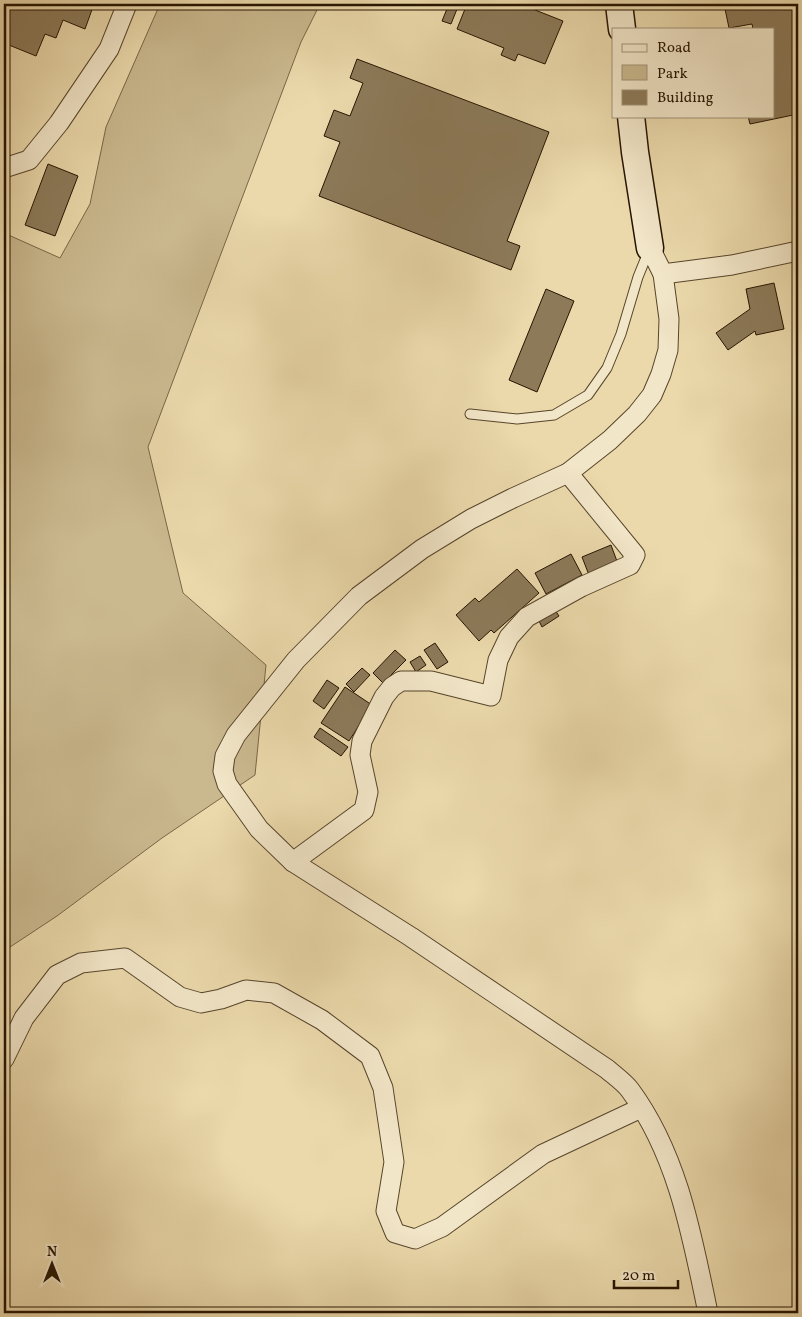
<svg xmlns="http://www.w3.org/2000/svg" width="802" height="1317" viewBox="0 0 802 1317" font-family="Vollkorn,serif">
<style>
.green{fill:#cab88e;stroke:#786647}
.building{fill:#8c7a59;stroke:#261400}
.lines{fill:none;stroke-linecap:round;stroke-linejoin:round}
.lane-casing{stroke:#57452b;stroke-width:11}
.street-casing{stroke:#57452b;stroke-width:21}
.secondary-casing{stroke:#261400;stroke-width:29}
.lane{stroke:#f2e6c8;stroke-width:9}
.street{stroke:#f2e6c8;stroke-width:19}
.secondary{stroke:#f2e6c8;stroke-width:26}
</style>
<rect width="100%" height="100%" fill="#ebd9ab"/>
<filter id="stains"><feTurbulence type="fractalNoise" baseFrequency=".004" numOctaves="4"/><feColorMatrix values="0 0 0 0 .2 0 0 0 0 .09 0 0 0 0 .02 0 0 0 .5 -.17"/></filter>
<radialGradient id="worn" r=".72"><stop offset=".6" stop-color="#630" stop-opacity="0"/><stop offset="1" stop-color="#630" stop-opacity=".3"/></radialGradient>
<path class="green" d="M160,4h160l-19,38 -153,405 35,146 83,72 -11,110 -93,63 -105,78 -53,35v-718l56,25 30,-54 16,-77z"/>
<g class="building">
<path d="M4,4h90l-9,25 -22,-9 -7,18 -11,-4 -9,22 -32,-13z"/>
<path d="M449,4h10l-8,20 -9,-3z"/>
<path d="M467,4h53l43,17 -18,43 -27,-10 -3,7 -14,-6 3,-7 -47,-19z"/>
<path d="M724,4h74v110l-48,10 -2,-8h25v-87h-20l-1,-5 -23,4z"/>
<path d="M357,59l192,73 -42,109 13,5 -9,24 -192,-74 21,-54 -16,-6 10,-26 16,6 13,-33 -13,-5z"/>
<path d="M48,164l30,12 -23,60 -30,-11z"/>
<path d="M774,283l10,46 -28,6 -1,-4 -27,19 -12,-17 34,-24 -4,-20z"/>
<path d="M546,289l28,12 -37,91 -28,-12z"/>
<path d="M611,545l7,19 -29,11 -7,-18z"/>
<path d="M571,554l11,21 -36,19 -11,-21z"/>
<path d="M517,569l22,24 -45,40 -3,-3 -12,11 -23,-26 19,-17 4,4z"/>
<path d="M553,607l6,9 -17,11 -5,-10z"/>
<path d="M435,643l13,19 -11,7 -13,-19z"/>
<path d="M395,650l11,10 -23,23 -10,-10z"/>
<path d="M420,656l6,9 -10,7 -6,-10z"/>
<path d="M362,668l8,7 -16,17 -8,-8z"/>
<path d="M327,680l12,8 -15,21 -11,-8z"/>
<path d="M345,687l27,18 -23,36 -28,-18z"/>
<path d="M320,728l28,19 -7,9 -27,-19z"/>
</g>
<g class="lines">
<defs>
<path id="lane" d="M470,414l47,5 37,-4 34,-20 19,-27 14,-34 17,-57 11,-27"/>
<g id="street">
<path d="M4,168l25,-8 30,-37 50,-74 18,-45"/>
<path d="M650,248l13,26 69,-9 66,-14"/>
<path d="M663,274l6,45 -1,31 -7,24 -9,21 -15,19 -27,26 -42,33 -55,25 -42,21 -49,30 -63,47 -63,64 -60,75 -11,21 -2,15 4,13 32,45 34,33 118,75 196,132c8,7 17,13 23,21 48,65 62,146 78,223"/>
<path d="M293,862l71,-52 4,-18 -8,-37 2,-14 22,-44 8,-10 9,-6h30l60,15 7,-36 11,-23 18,-20 54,-30 49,-22 5,-10 -67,-82"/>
<path d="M4,1059l20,-41 33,-43 24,-12 44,-5 55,39 21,6 20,-4 25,-9 28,3 48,27 48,36 13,32 11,74 -8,49 9,22 20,6 27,-12 101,-73 98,-46"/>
</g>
<g id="secondary">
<path d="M619,4l3,25"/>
<path d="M631,116l4,36 15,96"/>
</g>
</defs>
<use href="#lane" class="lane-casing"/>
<use href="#street" class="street-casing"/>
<use href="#secondary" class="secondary-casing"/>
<use href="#lane" class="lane"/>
<use href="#street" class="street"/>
<use href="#secondary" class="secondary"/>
</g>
<rect width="802" height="1317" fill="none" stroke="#ebd9ab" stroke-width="20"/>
<rect x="5" y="5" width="792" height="1307" fill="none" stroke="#261400" stroke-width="2.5"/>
<rect x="10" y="10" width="782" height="1297" fill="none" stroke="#261400"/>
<rect x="612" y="28" width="162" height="90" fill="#f2e6c8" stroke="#a09278"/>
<rect x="622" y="44" width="25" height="8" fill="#f2e6c8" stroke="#a09278"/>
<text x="657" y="52" font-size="15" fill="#261400">Road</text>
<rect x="622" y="65" width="25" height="15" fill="#cab88e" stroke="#a09278"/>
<text x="657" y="78" font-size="15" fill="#261400">Park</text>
<rect x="622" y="90" width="25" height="15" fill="#8c7a59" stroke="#a09278"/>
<text x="657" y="102" font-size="15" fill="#261400">Building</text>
<g transform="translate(52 1264)" stroke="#f2e6c8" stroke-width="4" paint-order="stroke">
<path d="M0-4L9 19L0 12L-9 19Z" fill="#261400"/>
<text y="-8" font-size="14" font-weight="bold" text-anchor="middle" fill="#261400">N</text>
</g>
<path d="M614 1280v8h64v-8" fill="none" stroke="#261400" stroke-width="2.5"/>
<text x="622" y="1280" font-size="15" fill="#261400" stroke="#f2e6c8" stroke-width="4" paint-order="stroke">20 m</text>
<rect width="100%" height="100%" filter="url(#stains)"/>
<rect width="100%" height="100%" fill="url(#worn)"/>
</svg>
